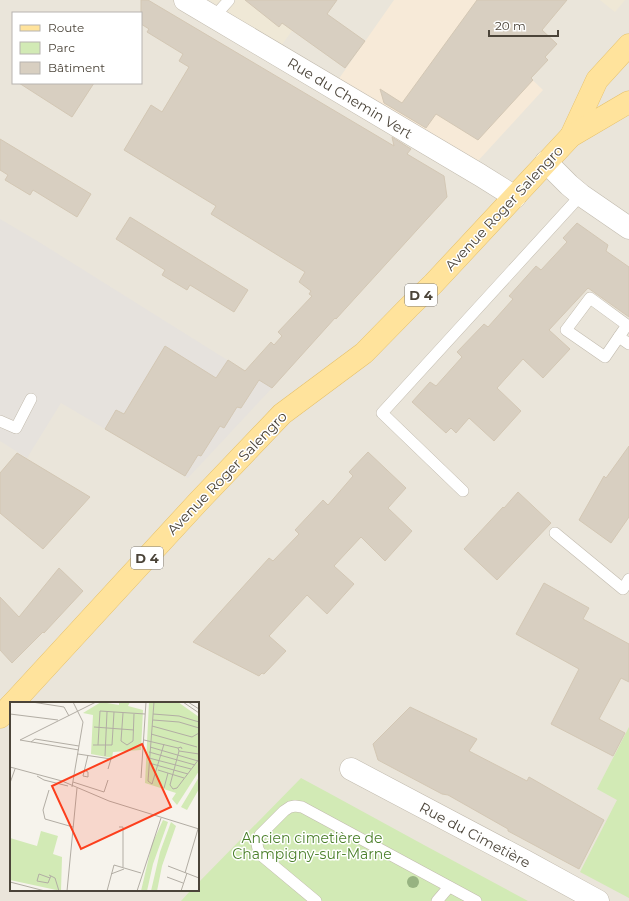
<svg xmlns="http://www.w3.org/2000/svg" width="629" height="901" viewBox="0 0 629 901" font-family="Montserrat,sans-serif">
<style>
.residential{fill:#eae5da;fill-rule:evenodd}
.commercial{fill:#f7ead8}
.industrial{fill:#e6e2dd}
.education{fill:#efe8d6}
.green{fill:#d2eab5}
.building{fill:#d8cfc1;stroke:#d3c7b4}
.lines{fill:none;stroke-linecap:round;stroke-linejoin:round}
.service-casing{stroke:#c2bbae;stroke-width:12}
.minor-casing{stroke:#c2bbae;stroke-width:23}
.primary-casing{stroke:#e6c16a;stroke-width:23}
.service{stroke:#fff;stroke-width:11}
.minor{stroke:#fff;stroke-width:22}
.primary{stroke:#ffe39c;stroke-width:22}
.tree{fill:#97b381}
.labels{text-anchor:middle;stroke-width:3;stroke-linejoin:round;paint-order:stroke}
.shield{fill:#fff;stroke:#817c74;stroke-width:1}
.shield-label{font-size:13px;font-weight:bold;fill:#4b4439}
.street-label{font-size:14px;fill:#4b4439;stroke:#fff}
.park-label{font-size:14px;fill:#4a7f2a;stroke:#fff}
.inset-road{fill:none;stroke:#b2ada4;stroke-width:1}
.view{fill:#fc3f1d;fill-opacity:0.15;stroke:#fc3f1d;stroke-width:2}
.inset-edge{fill:none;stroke:#4b4439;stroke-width:2}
</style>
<rect width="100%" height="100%" fill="#f6f3ec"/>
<path class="residential" d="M0,0h629v901h-629zM13,13h128v70h-128zM11,703h187v187h-187z"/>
<path class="commercial" d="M394,0h124l-3,63 28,27 -66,72 -139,-82z"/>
<path class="industrial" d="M0,219l39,23 233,146 -84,90 -127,-75 -34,55 -27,-17z"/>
<g class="education">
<path d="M209,0h105l-33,46z"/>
<path d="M600,0h25l-10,12z"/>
</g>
<g class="green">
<path d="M629,727v171l-49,-26 37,-72 -20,-11z"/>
<path d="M301,778l26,14 97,53 104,56h-347l10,-11h7v-7z"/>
</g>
<g class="building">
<path d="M141,0h7l246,146 -2,-9 19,12 -4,5 37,22 3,21 -111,122 -1,-1 -63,70 -13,-8 -18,28 -4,-1 -13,21 -4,-2 -19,30 -3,-1 -13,21 -80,-47 11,-19 8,4 41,-68 51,32 12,-18 17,11 26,-29 3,3 8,-9 -4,-4 34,-36 -3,-2 2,-3 -12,-9 6,-10 -94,-58 5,-8 -92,-56 27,-45 11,7 27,-45 -10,-6 4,-7 -36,-22 2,-3 -8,-5z"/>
<path d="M245,0h92l-10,14 38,27 -20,27 -63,-45 -3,4z"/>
<path d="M477,0h90l-25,30 15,14 -12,13 3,3 -17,18 2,2 -55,60 -42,-26 -10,14 -42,-25 -4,-14 22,14z"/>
<path d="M19,83h75l-22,34z"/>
<path d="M0,139l91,55 -14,23 -44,-27 -3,5 -25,-15 3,-5 -8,-5z"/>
<path d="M130,217l118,73 -14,22 -44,-27 -3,5 -25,-15 3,-5 -49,-31z"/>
<path d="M577,223l31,22 -2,6 23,16v50l-41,-29 -39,42 21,19 -27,29 -20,-19 -26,29 24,23 -27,30 -25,-23 -13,15 -5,-5 -5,5 -34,-31 18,-20 6,4 26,-29 -5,-5 27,-28 4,3 25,-28 -4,-3 27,-30 5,4 26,-28 -4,-4z"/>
<path d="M629,446v71l-18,26 -32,-23 25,-44 2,2z"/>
<path d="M368,452l38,36 -18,20 24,23 -27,30 -24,-24 -27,29 20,18 -27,30 -20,-19 -38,41 17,15 -22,23 -2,-1 -3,3 -66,-34 76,-84 4,3 26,-27 -4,-4 28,-30 5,5 25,-29 -4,-4z"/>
<path d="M17,453l73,44 -47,52 -43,-36v-40z"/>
<path d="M518,492l33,31 -54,57 -33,-31 39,-42 1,1z"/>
<path d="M59,568l24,23 -39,42 -1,-1 -31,31 -12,-13v-53l19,20z"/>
<path d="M544,583l45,25 -6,11 46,25v38l-8,-4 -22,41 26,14 -12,23 -62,-32 28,-55 -63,-35z"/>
<path d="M410,707l67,32 -8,12 58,30 2,-4 75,43 -25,49 -71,-38v-2l-60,-34 -6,-1 -64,-34 -5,-16z"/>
</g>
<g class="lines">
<defs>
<g id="service">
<path d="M214,17l15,-17"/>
<path d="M590,298l37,27 -22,32 -39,-27z"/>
<path d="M619,337l10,7"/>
<path d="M0,421l16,7 15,-29"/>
<path d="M463,491l-81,-78 199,-218"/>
<path d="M555,533l68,56 6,-10"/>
<path d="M316,901l-54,-45 -4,-7 -1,-5 3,-9 24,-24 6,-4 5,-1 7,1 174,94"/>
<path d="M437,901l12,-14"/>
</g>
<g id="minor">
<path d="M185,0l295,175 35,22"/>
<path d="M546,162l23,23 12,10 48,33"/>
<path d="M351,769l174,92 73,40"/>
</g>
<g id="primary">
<path d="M571,136l26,-56 32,-35"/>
<path d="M13,703l185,-201 84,-88 82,-61 45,-46 24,-23 138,-148 58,-34"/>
<path d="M0,717l11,-12"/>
</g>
</defs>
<use href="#service" class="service-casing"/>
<use href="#minor" class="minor-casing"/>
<use href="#primary" class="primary-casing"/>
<use href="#service" class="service"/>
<use href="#minor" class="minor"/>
<use href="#primary" class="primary"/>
</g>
<circle class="tree" cx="413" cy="882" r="6"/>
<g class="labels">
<g class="shield">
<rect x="405" y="284" width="32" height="22" rx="3"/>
<rect x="131" y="547" width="32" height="22" rx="3"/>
</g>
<g class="shield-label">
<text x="421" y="300">D 4</text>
<text x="147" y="563">D 4</text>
</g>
<g class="street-label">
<text transform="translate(350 98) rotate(31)" y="5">Rue du Chemin Vert</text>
<text transform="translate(504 208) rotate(-47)" y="5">Avenue Roger Salengro</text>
<text transform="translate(227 473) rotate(-46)" y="5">Avenue Roger Salengro</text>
<text transform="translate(475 835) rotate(28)" y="5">Rue du Cimetière</text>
</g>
<g class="park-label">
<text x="312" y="843">Ancien cimetière de<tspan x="312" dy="16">Champigny-sur-Marne</tspan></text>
</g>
</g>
<g transform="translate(10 702)">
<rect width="189" height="189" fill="#f6f3ec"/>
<path d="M91,0l18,3v-3h11l-2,4 15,4 -2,40 -28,2 -1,6 -21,-4 2,-39 -10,-2zM139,0h29l21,15v54l-22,34 -5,-6 4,-6 -31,-10zM189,75v12l-12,21 -6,-3zM153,118l5,2 -15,42 -6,27h-6l11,-47zM161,120l5,4 -14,40 -5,25h-6l9,-39zM31,129l17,5 -5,18 9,3 -1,34 -51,-11v-42l27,8z" fill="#d2eab5"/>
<path class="inset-road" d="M22,0l32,5 5,9M144,0l-6,79 4,3 12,-40M173,0l16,11M178,0l11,7M113,11l-2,28 6,4 6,-4 1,-27M0,12l48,6M143,12l26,2 20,6M143,18l26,2 20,6M142,24l40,11 7,-4M84,25l40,3M141,32l46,13M10,38l76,-38M10,38l59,10M134,38l34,8M21,40l4,-3 44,7M83,43h19l2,-33M88,43l2,-34 45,3M140,45l48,14M172,47l-1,-2 -3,1 1,3 20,3M169,49l-9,34 3,4 4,-1 22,-29M139,50l46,13M68,52l33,5 -3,10M95,54l2,-44M139,56l42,11M139,61l39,11M0,65l52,14 47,20 90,28M148,68l26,8M76,69l2,1v5l-5,-1 5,-21M27,74l7,4 24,6M131,76l5,-76M63,80l31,10 4,-12M0,81l5,-14M62,85l11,-65 -10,-20M154,86l4,-15M39,88l-6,20 2,9 28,8M109,125h4v40M158,164l31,12M175,171l13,-44M101,172l13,-5M39,173l6,3 4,13M157,175l16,6M40,176l-11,-4 -2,7 11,2 2,-5 1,-2M0,180l35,9M57,189l10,-103M97,189l7,-26 27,8M127,189l24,-73M171,189l6,-18"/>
<path class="view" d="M132,42l29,63 -90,42 -29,-63z"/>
<rect width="189" height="189" class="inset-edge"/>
</g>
<rect x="12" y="12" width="130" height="72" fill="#ffffff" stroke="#b7b4b0"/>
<rect x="20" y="25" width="20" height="6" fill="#ffe39c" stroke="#b7b4b0"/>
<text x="48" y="32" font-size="12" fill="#4b4439">Route</text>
<rect x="20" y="42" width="20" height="12" fill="#d2eab5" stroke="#b7b4b0"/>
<text x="48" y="52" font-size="12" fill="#4b4439">Parc</text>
<rect x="20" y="62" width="20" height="12" fill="#d8cfc1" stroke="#b7b4b0"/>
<text x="48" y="72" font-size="12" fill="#4b4439">Bâtiment</text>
<path d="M489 30v6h69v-6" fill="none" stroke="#4b4439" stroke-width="2"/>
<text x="495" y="30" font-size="12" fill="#4b4439" stroke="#ffffff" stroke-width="3" paint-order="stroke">20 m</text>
</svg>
